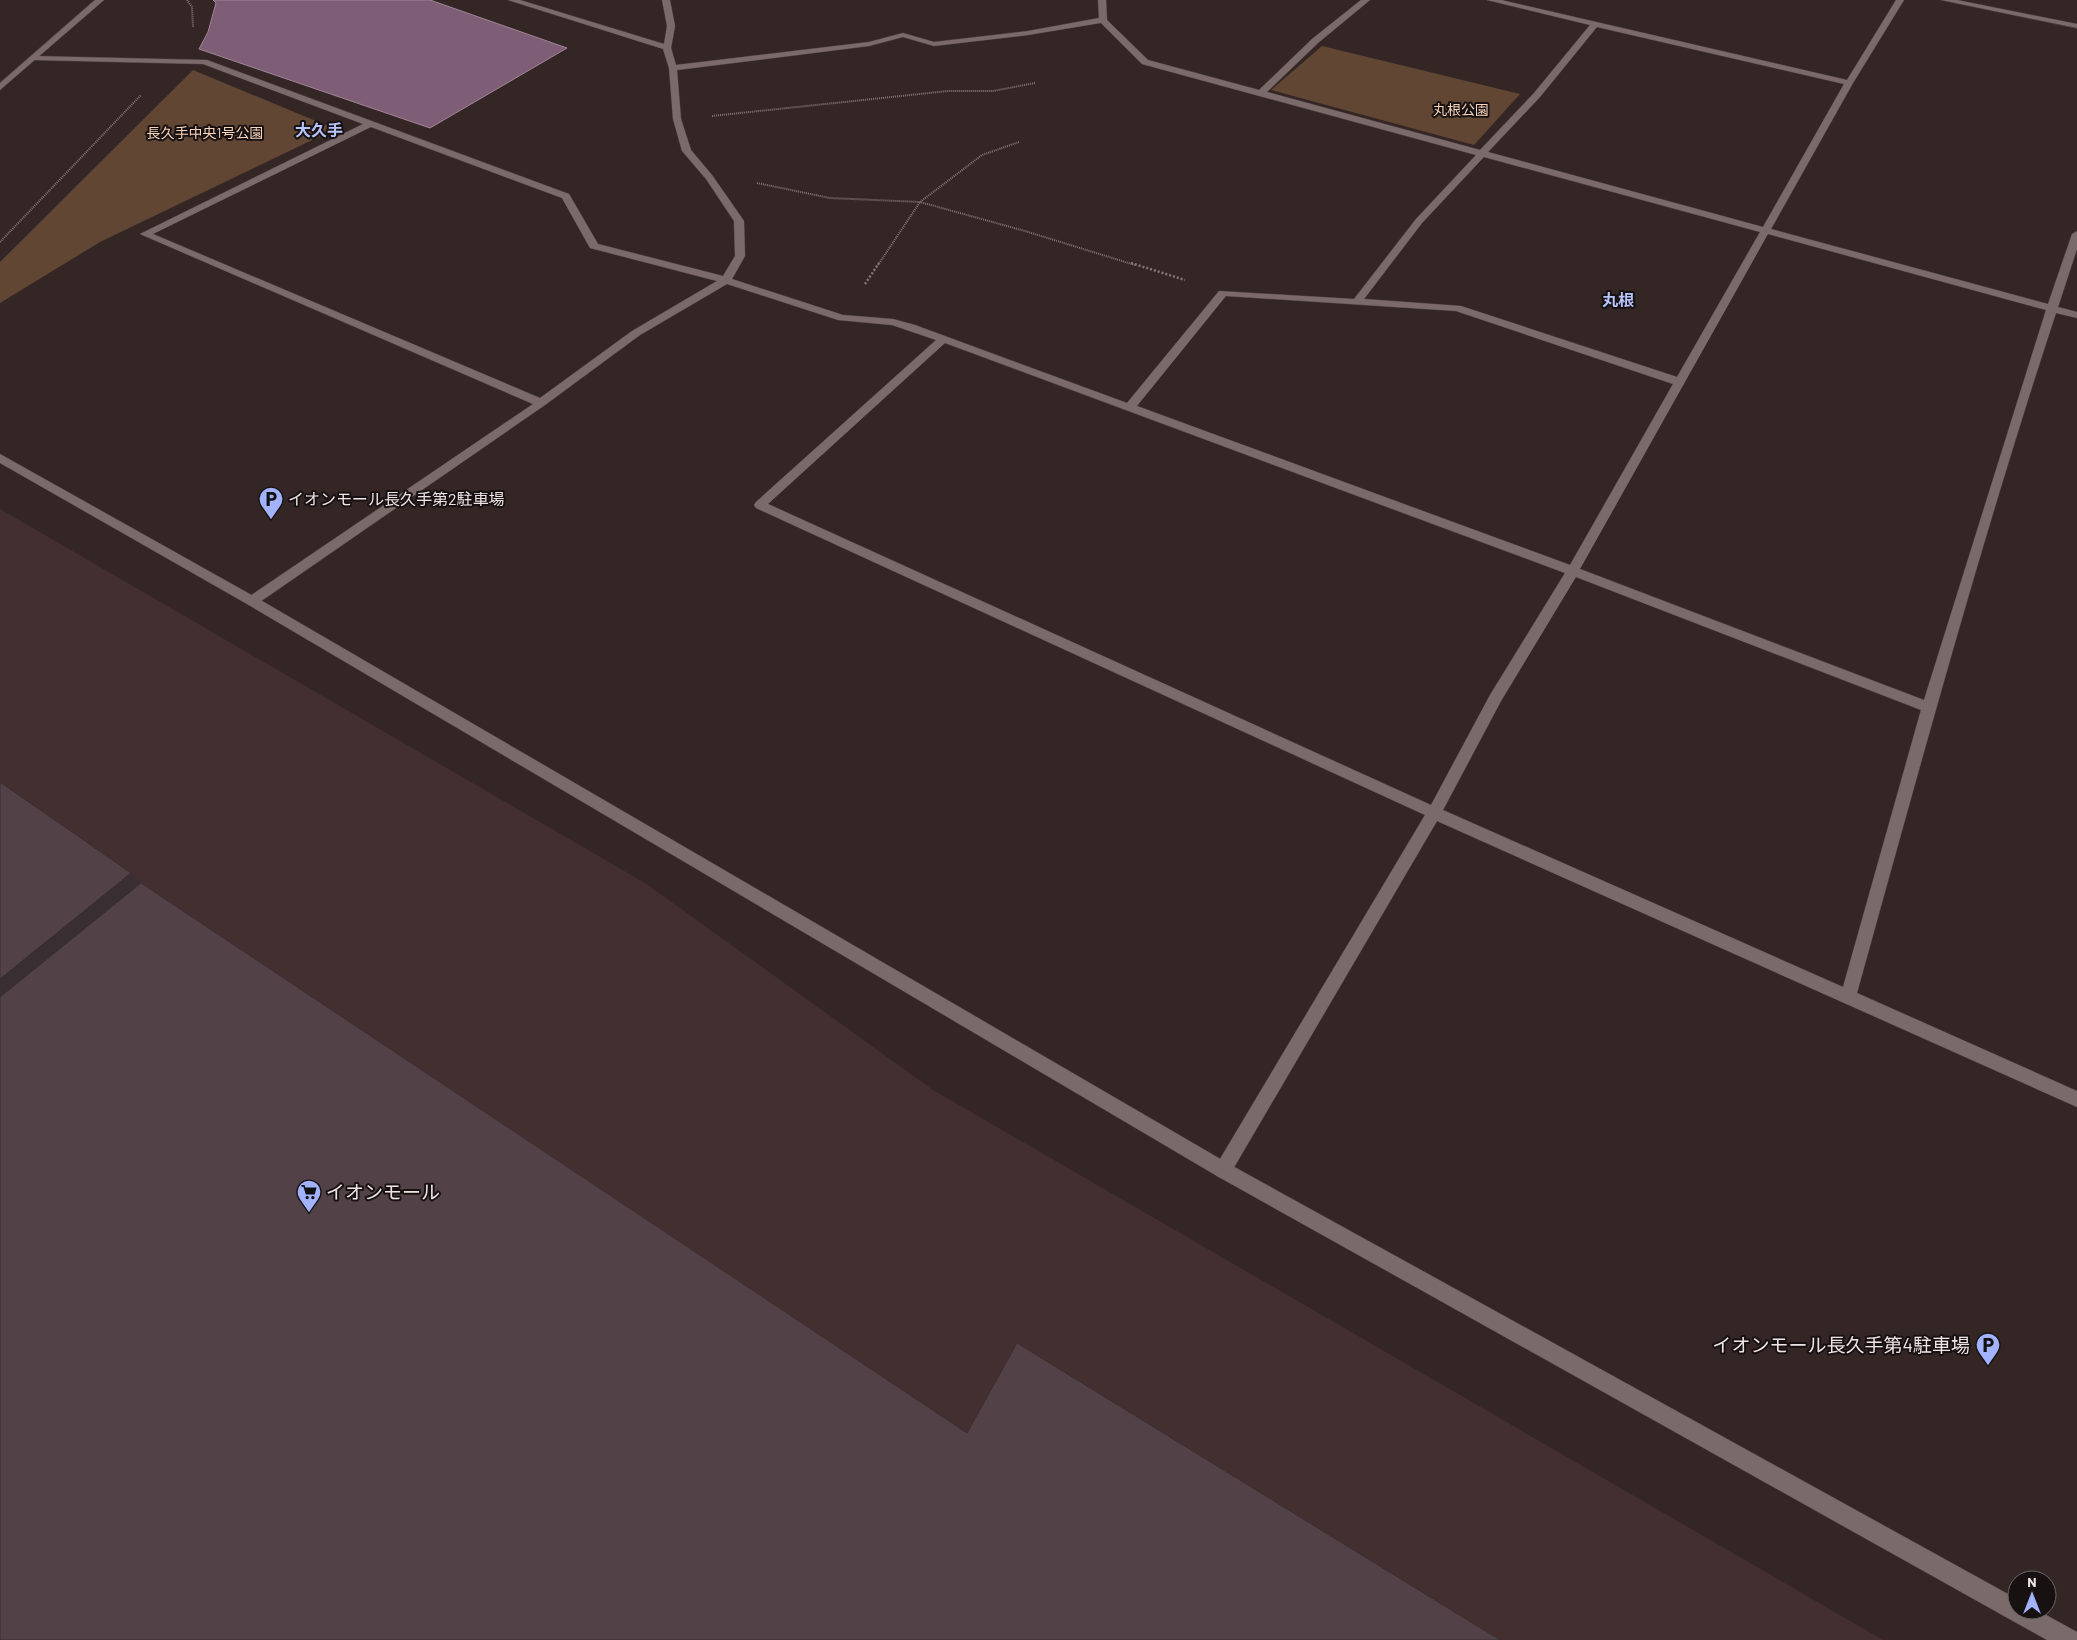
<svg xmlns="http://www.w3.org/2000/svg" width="2077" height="1640" viewBox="0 0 2077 1640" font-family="Barlow,'Noto Sans JP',sans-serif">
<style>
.built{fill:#442f30}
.green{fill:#614634}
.water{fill:#7e5d76;stroke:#a08697}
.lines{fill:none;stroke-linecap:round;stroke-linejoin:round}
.street-casing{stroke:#4e4142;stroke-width:1}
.secondary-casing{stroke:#4e4142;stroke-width:1}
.path-far1{stroke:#837777;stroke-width:2;stroke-dasharray:1 1;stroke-linecap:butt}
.path{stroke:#837777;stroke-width:2.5;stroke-dasharray:2 2;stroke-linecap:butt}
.street{fill:#7b6a6a;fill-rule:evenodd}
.secondary{fill:#7b6a6a;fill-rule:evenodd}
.shaded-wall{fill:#392e32}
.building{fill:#524248;stroke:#392e32}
.labels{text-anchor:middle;stroke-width:4;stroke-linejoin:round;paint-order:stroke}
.far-park-label{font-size:14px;fill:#f8d4bc;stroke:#171111}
.far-quarter-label{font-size:16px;font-weight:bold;fill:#b7c4fc;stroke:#171111}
.poi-label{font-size:16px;fill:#eee4e4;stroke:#171111;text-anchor:start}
.near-poi-label{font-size:19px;fill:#eee4e4;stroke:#171111;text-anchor:start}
</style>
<rect width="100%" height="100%" fill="#352626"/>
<path class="built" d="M0,509l645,374 288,207 950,550h-1883z"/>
<g class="green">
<path d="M1322,46l198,48 -46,51 -203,-55z"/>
<path d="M193,70l142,59 -235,113 -100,61v-41z"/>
</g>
<path class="water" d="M213,0h217l137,48 -137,80 -231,-79 9,-17 8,-29z"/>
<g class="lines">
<defs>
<g id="street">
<path d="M508,0h12l144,44 3,-18 -5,-26h8l5,26 -4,22 5,17 193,-23 34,-9 31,9 94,-11 71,-13 -1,-18h8l1,20 41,40 111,30 53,-51 49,-39h9l-52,43 -51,49 213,58 54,-57 56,-68 -103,-25h14l346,80 49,-80h8l-51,83 -82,146 277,75 24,-70 5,-3v18l-19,58 19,5v6l-21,-5c-74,224 -136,453 -199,680l220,98v16l-640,-286 -208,355 -6,3 -6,-3 -3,-6 3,-6 208,-349 -669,-307 -2,-3 2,-3 180,-162 -44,-15 -54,-5 -111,-36 -87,51 -95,70 -288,199h-10l-2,-3 2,-3 286,-194 -393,-170 223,-110 -160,-60 -170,-4 -4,-2 4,-2 174,4 362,134 29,50 125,32 12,-20 -1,-35 -28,-42 -24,-28 -9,-32 -4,-51 -6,-19zM1101,23l41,41 334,91 -60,64 -62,80 -135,-8 -92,112 -212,-78 -22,-6 -50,-4 -111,-36 13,-23 -1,-35 -32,-46 -21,-25 -10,-31 -4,-49 192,-24 34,-9 31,9 94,-11zM1597,27l247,57 -81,143 -275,-75 52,-55zM371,127l191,71 28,50 127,33 -85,50 -92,67 -387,-164zM1484,157l276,75 -83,145 -216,-71 -97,-7 58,-76zM1768,234l278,76 -122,390 -344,-131zM1226,296l230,15 217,73 -103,181 -433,-159zM945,343l620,230 -75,122 -59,110 -663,-301zM1576,577l345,133 -78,277 -400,-177 58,-109z"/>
<path d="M1941,0h16l120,24v4z"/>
</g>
<g id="secondary">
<path d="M95,0h9l-104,90v-7z"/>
<path d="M0,454l257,144 972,566 788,435v11h20l40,22v8h-30l-830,-464 -970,-572 -247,-141z"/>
</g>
</defs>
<use href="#street" class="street-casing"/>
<use href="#secondary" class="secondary-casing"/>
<g class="path-far1">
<path d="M187,0l5,7 1,20"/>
<path d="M712,116l236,-25h45l42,-8"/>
<path d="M757,183l73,15 90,4 105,29 110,34"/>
<path d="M0,242l141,-147"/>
<path d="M878,265l42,-63 62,-47 37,-13"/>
</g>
<g class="path">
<path d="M1131,263l54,17"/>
<path d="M865,284l14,-21"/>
</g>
<use href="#street" class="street"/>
<use href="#secondary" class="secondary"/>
</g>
<path class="shaded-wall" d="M131,873l44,44 -175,146v-84z"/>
<g class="building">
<path d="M0,782l131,91 -131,106z"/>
<path d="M141,883l826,550 50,-90 483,297h-1500v-643z"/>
</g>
<defs>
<symbol id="parking-pin" viewBox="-11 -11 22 30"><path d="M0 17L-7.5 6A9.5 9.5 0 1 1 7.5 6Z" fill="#a2b2fd" stroke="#171111"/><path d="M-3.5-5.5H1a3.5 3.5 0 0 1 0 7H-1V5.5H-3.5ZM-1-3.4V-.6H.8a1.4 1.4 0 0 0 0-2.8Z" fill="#111"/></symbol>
<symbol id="supermarket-pin" viewBox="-11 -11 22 30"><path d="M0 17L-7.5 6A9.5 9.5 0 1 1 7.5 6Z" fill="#a2b2fd" stroke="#171111"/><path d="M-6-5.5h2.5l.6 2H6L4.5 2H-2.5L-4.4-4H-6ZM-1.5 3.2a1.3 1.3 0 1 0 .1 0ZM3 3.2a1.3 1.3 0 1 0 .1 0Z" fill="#111"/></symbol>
</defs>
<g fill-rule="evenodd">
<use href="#parking-pin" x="257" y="485" width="28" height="38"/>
<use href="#supermarket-pin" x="295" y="1178" width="28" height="38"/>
<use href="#parking-pin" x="1974" y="1331" width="28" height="38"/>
</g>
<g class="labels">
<g class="far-park-label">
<text x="1461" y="115">丸根公園</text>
<text x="205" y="138">長久手中央1号公園</text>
</g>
<g class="far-quarter-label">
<text x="319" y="136">大久手</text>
<text x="1618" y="306">丸根</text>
</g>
<g class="poi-label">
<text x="288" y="505">イオンモール長久手第2駐車場</text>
</g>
<g class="near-poi-label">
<text x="326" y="1199">イオンモール</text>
<text x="1970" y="1352" text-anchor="end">イオンモール長久手第4駐車場</text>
</g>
</g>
<g transform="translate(2032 1595)"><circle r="24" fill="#171111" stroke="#6d6565"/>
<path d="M0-4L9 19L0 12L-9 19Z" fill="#a2b2fd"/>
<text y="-8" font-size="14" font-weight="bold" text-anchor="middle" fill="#eee4e4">N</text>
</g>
</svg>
